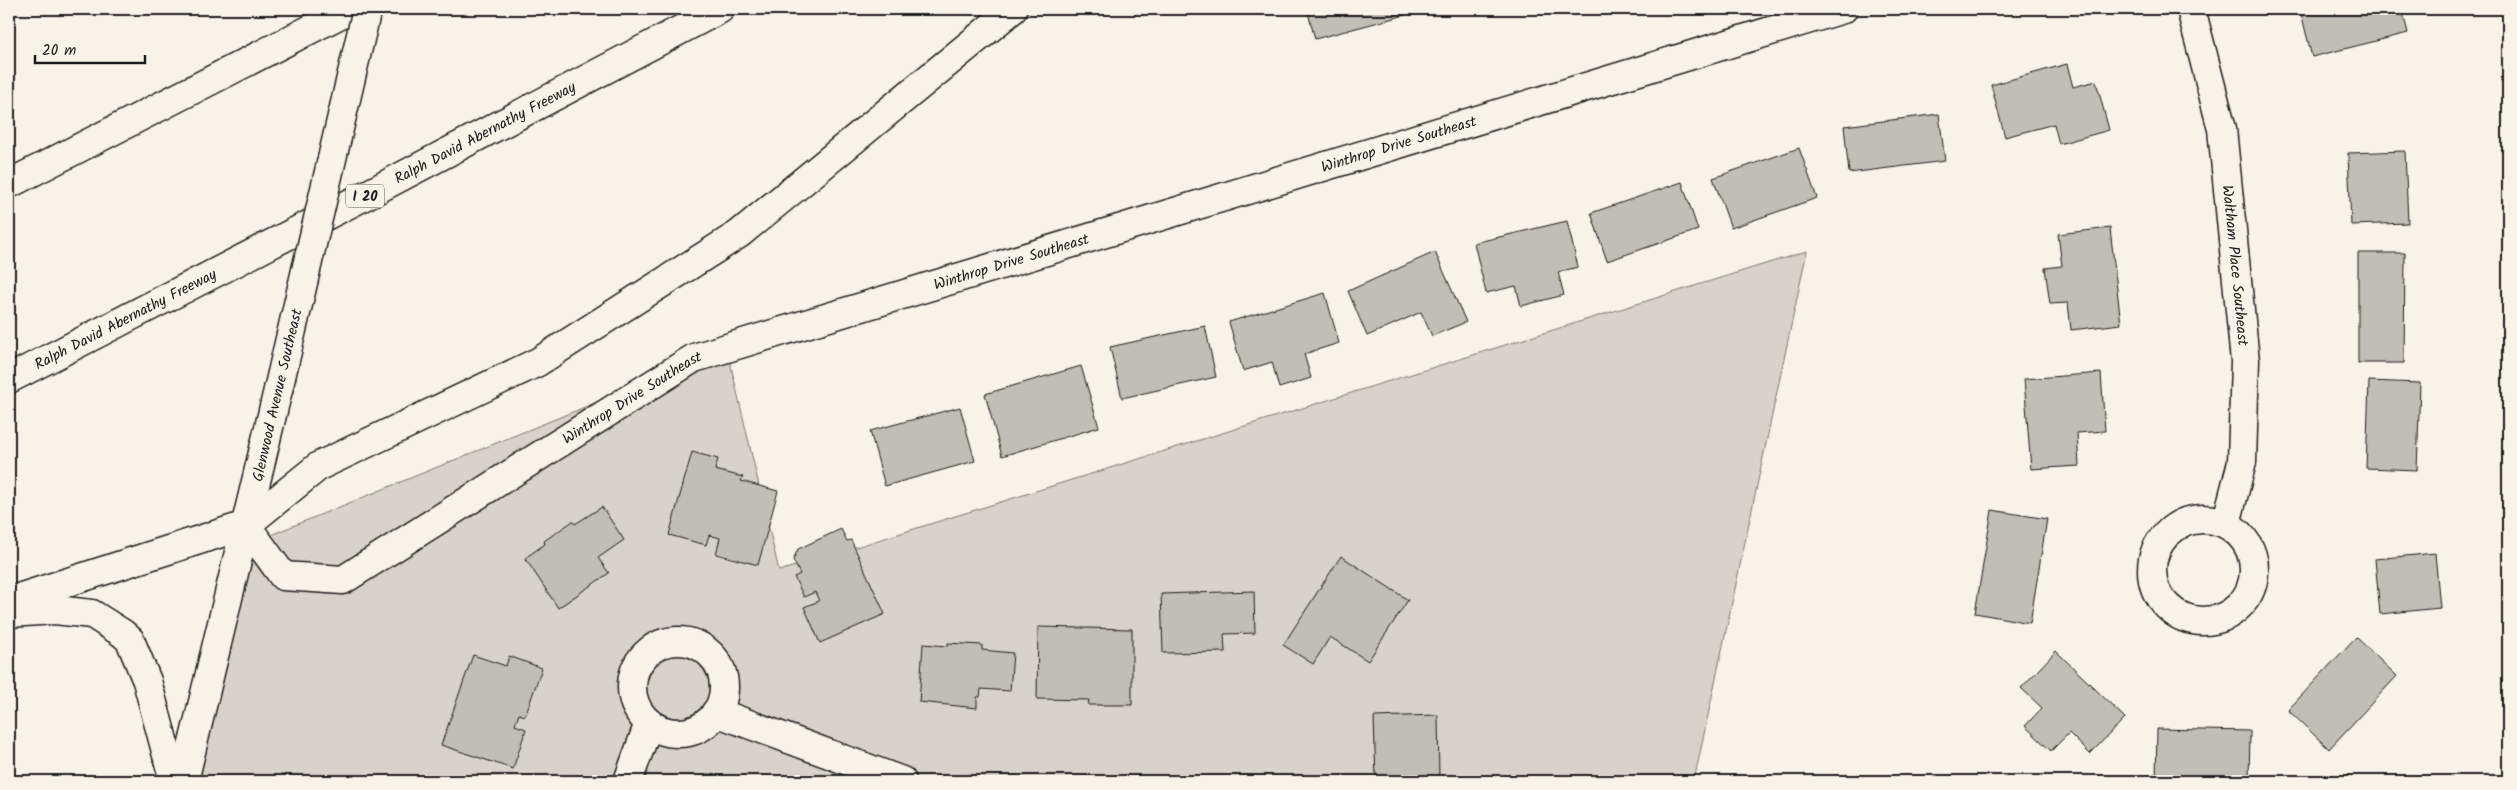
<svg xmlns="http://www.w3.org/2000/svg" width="2517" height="790" viewBox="0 0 2517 790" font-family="Kalam,sans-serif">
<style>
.green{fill:#d7d3cb;stroke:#7a7874}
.building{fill:#c0beb5;stroke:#1c1c1c}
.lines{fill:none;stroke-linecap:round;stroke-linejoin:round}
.minor-casing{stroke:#1c1c1c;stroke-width:31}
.secondary-casing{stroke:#1c1c1c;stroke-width:31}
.motorway-casing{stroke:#1c1c1c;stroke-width:31}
.minor{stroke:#f7f3e8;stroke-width:28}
.secondary{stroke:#f7f3e8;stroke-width:28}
.motorway{stroke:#f7f3e8;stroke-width:28}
.secondary-bridge-casing{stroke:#1c1c1c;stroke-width:31;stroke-linecap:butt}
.secondary-bridge{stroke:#f7f3e8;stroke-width:28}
.labels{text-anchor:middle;stroke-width:4;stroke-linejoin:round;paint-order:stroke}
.shield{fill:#f7f3e8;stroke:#5e5c59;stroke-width:1}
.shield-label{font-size:14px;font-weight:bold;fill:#1c1c1c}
.street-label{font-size:15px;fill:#1c1c1c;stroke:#f7f3e8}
</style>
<rect width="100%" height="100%" fill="#f7f3e8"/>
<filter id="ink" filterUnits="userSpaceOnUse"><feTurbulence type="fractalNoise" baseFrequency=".02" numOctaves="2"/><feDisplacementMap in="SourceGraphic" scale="10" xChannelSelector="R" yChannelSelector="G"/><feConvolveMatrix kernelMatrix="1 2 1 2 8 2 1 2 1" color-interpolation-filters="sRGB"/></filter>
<g filter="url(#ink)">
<path class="green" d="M1807,251l-113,530h-1507l64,-238 476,-194 52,222z"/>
<g class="building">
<path d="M1307,9h105l1,4 -98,26z"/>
<path d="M2300,9h102l6,24 -96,24z"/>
<path d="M2067,64l6,23 23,-6 13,49 -50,14 -5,-20 -49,13 -14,-52z"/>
<path d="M1939,114l6,47 -96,12 -5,-47z"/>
<path d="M1799,148l18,50 -86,30 -18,-50z"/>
<path d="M2405,151l3,72 -57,2 -3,-72z"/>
<path d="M1682,182l16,48 -91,31 -16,-48z"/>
<path d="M1567,221l11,46 -20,5 6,23 -43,11 -5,-20 -30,7 -12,-50z"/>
<path d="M2110,228l11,96 -50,6 -3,-27 -18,1 -5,-36 17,-2 -4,-32z"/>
<path d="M1435,252l31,70 -34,14 -11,-24 -54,24 -19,-45z"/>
<path d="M2358,253h47l-1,110h-46z"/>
<path d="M1325,293l14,50 -35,11 7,24 -32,10 -7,-26 -29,9 -14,-49z"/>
<path d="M1205,326l11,51 -94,21 -12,-51z"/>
<path d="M1081,366l18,61 -97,29 -17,-62z"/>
<path d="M2101,373l4,58 -28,2 2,33 -48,3 -7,-90z"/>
<path d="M2369,381l51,2 -3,87 -51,-2z"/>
<path d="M960,407l15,54 -90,25 -15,-55z"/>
<path d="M692,452l26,7 -3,11 28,7 -2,4 37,10 -20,74 -42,-11 4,-16 -11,-3 -3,10 -37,-10z"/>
<path d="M602,507l22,33 -26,18 11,15 -51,35 -33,-50 20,-14 -1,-3 29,-20 2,3z"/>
<path d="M1992,510l55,9 -17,104 -55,-10z"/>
<path d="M841,529l6,12 4,-1 34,74 -65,29 -16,-36 15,-6 -4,-9 -11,5 -10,-20 6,-3 -7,-14 5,-11z"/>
<path d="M2435,553l5,55 -60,6 -5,-55z"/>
<path d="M1341,556l67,44 -40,61 -38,-24 -17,27 -30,-19z"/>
<path d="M1254,591l1,42 -31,1 1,18 -62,1 -2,-59z"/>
<path d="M1038,627l94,2v76h-44l1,-5 -52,-1z"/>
<path d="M2356,637l41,39 -68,73 -41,-39z"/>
<path d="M948,643l34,2v5l31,3 -3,38 -29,-2 -1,8h-3v11l-58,-6 4,-58 25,2z"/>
<path d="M2056,651l69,67 -35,36 -21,-21 -18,18 -26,-25 17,-18 -21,-20z"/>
<path d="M473,655l33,11 3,-10 33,12 -17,48 -6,-2 -4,11 11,4 -13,40 -72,-24z"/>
<path d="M1438,715l1,66h-63l-2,-64z"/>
<path d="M2157,729l93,2 -1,50h-93z"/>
</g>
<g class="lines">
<defs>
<g id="minor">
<path id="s1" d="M2191,9l31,120 23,232 -3,101 -16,62"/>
<circle cx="2203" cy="570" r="51"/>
<path id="s2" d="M246,525l37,51 60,4 351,-222 1149,-349"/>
<circle cx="678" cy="687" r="46"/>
<path d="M716,712l186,69"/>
<path d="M628,781l21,-58"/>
</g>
<path id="secondary" d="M184,781l94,-391"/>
<g id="motorway">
<path d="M9,184l341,-175"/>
<path id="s3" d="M9,379l365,-188 346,-182"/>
<path d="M9,601l237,-76 73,-59 219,-104 201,-128 274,-225"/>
<path d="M9,613l46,-3 37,4 30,19 8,7 17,41 27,100"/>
</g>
</defs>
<use href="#minor" class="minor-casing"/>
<use href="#secondary" class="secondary-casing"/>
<use href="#motorway" class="motorway-casing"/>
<use href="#minor" class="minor"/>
<use href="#secondary" class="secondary"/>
<use href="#motorway" class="motorway"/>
<defs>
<path id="secondary-bridge" d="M278,390l89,-381"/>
</defs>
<use href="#secondary-bridge" class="secondary-bridge-casing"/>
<use href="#secondary-bridge" class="secondary-bridge"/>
</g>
</g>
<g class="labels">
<rect class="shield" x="346" y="184.5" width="38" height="23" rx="4"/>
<g class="shield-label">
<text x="365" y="201">I 20</text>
</g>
<g class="street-label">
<text dy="5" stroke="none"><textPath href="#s3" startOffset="536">Ralph David Abernathy Freeway</textPath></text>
<text dy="5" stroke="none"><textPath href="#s2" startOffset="1275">Winthrop Drive Southeast</textPath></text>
<text dy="5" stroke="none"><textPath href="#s2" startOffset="870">Winthrop Drive Southeast</textPath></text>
<text dy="5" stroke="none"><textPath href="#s1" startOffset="261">Waltham Place Southeast</textPath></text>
<text dy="5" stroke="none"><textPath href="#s3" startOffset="131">Ralph David Abernathy Freeway</textPath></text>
<text transform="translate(277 395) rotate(-77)" y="5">Glenwood Avenue Southeast</text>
<text dy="5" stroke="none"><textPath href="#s2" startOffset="465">Winthrop Drive Southeast</textPath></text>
</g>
</g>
<rect width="2517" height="790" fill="none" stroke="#f7f3e8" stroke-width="30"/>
<rect x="15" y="15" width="2487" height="760" fill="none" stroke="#1c1c1c" stroke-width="2" filter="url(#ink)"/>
<path d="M35 55v8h110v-8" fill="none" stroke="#1c1c1c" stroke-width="2.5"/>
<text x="42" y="55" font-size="15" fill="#1c1c1c" stroke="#f7f3e8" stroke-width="4" paint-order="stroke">20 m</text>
</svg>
